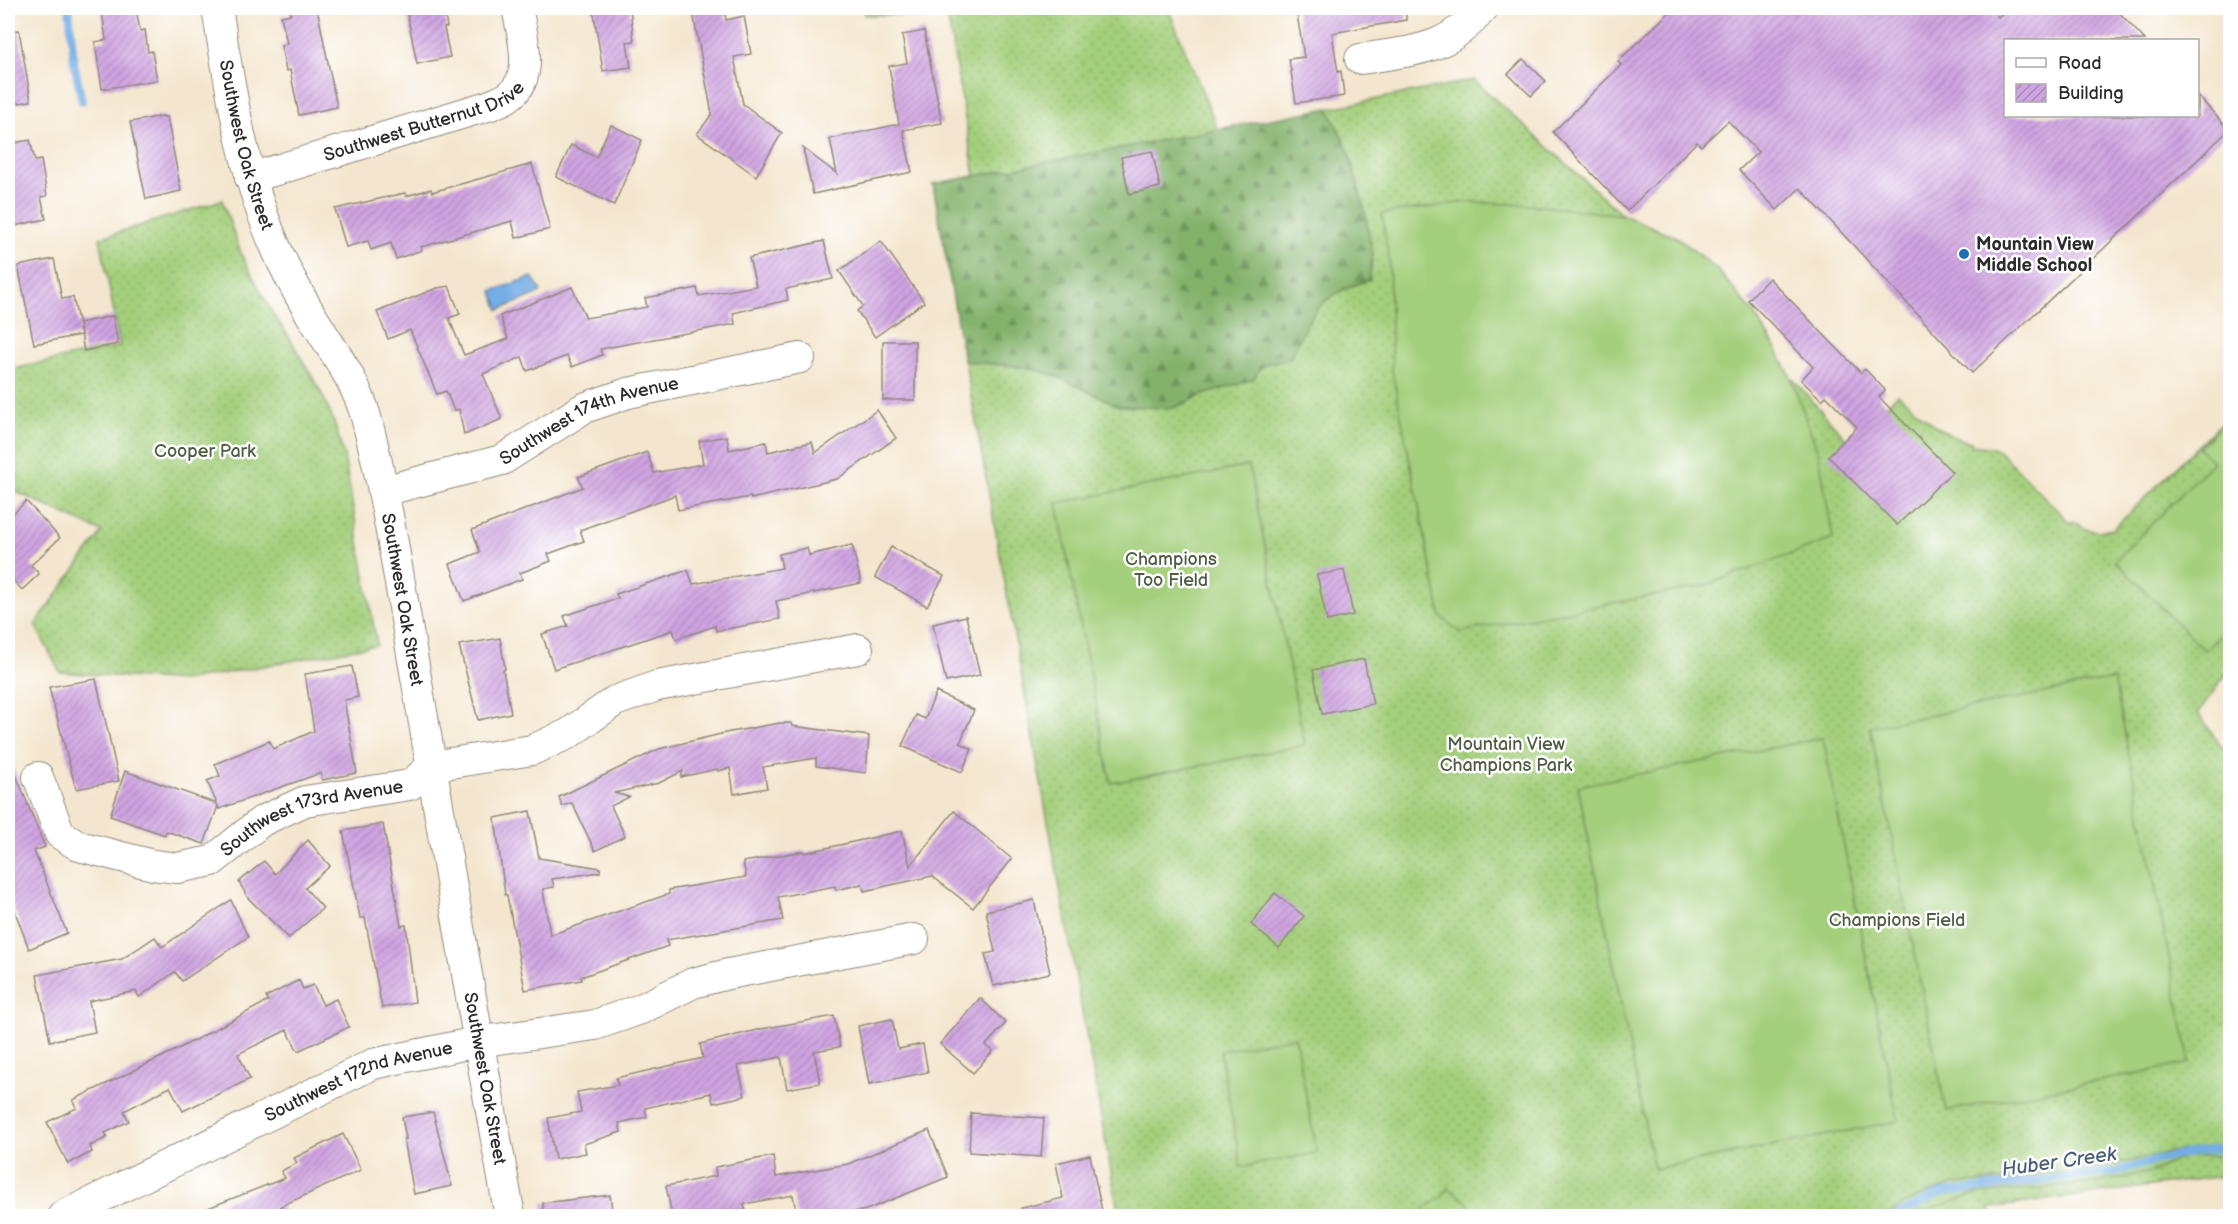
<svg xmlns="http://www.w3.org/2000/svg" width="2238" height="1224" viewBox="0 0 2238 1224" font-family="'Balsamiq Sans',sans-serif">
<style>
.grass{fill:url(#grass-dots);stroke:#687d53;stroke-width:1.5}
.forest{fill:url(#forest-firs);stroke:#576e4b;stroke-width:1.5}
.wetland{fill:url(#wetland-marsh);stroke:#687d53;stroke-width:1.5}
.garden{fill:#a4cf7b;stroke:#687d53;stroke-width:1.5}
.water{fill:#75aee5;stroke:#506c88;stroke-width:1.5}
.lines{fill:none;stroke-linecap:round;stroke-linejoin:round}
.stream{stroke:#75aee5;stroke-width:8}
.building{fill:url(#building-hatch)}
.minor-casing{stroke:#90887c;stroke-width:32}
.minor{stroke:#fff;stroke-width:30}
.poi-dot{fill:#1f6fb2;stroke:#fff;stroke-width:2}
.labels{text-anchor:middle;stroke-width:5;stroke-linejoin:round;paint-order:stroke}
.street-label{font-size:18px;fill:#2b2b2b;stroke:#fff}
.poi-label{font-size:18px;font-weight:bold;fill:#2b2b2b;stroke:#fff;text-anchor:start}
.park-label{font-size:18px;fill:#4f5c43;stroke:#fff}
.water-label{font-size:20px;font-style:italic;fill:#495f75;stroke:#fff}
</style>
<defs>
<pattern id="grass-dots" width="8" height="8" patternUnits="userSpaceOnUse" patternTransform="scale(1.5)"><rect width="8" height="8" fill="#a4cf7b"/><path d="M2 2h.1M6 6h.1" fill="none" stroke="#8db26a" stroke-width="1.8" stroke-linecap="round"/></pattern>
<pattern id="forest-firs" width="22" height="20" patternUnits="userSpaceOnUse" patternTransform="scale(1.5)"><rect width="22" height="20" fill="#83b26b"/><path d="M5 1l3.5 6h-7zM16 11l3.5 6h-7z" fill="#6b9158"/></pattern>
<pattern id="wetland-marsh" width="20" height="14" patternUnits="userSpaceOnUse" patternTransform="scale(1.5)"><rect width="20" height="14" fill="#a4cf7b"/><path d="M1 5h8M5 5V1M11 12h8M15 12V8" fill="none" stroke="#8db26a"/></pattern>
<pattern id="building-hatch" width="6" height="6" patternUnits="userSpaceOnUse" patternTransform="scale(1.5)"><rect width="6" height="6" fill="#d0a4e2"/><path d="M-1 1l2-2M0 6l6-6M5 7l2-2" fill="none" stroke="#a986b7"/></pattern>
</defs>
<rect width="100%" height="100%" fill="#fff"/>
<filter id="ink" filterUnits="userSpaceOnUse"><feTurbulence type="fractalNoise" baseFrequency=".0167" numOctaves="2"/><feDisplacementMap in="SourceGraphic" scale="12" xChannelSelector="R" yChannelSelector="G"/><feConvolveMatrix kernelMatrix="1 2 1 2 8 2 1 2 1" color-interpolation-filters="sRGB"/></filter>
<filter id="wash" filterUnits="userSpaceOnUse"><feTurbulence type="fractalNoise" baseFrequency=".008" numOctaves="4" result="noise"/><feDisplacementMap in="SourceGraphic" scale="24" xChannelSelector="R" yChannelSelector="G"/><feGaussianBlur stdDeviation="1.35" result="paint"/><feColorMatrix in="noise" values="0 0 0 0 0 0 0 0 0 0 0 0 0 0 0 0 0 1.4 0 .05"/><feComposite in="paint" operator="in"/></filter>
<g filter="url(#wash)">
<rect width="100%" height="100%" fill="#f4e6ce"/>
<g class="grass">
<path d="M865,8h303l50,122 256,-50 149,135 55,23 38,31 36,42 21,33 18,33 57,64 50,-47c22,19 43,42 73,48l1,3 22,3 7,5 69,70 3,-2c14,11 23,11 40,8l117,-115v255l-32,44 32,46v416l-240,33 1,8h-872l-186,-1032 42,-8 -28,-162 -82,1z"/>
<path d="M222,200l20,56 31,58 16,23 33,57 12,28 10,34 33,189 -194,36 -123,-9 -25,-47 67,-93 -94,-44v-118l112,-24 -20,-108z"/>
</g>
<path class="forest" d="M1328,108l21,44 15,56 9,46 -4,26c-50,15 -58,33 -79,78 -19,7 -26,-1 -36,21l-54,17 -26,12 -55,-2 -61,-29 -26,-9 -68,-7 -31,-177z"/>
<path class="wetland" d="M2230,1144v12l-47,1 -31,15 -58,11 -117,11 -68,22h-22l24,-16 42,-16 56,-4 112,-17 49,-11z"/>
<g class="garden">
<path d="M1466,202l65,3 92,10 55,23 38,31 36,42 21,33 18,33 28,78 14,84 -130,47 -243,46 -19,-15 -49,-246 -3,-110 -7,-47z"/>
<path d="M2230,416v208l-25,27 -90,-90 98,-99 -14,-14z"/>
<path d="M1249,466l56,279 -194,38 -54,-280z"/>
<path d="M2114,679l76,384 -244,48 -76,-384z"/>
<path d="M1823,738l75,383 -244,48 -76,-383z"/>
<path d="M1295,1037l22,116 -76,14 -21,-116z"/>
<path d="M1448,1188l20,15 3,13h-46l-1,-7 18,-12z"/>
</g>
<path class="water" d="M532,277l9,13 -1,3 -41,17 -7,-19z"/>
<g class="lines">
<g class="stream">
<path d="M69,8l5,55 8,38"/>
<path d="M1896,1216l45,-23 173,-21 63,-17 53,-8"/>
</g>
</g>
<g id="blocks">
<g class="building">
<path d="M136,8l4,23 5,-1 3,22 4,-1 5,29 -55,9 -7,-47 11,-2 -4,-28z"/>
<path d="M289,8h28l20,99 -38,8 -9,-45 -4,1 -5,-26 6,-1 -6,-28 10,-2z"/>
<path d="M406,8h38l3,19 -3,1 6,29 -33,7z"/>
<path d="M593,8h37l4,33 -7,1 4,25 -28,4z"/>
<path d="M692,8h32l2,12 18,-4 7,38 -17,3 9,47 39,29 -26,43 -59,-42 15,-20z"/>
<path d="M1296,8h110v12l-74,13 6,39 3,-1 3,25 -48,7 -7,-44 15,-2z"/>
<path d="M1674,8h315l9,9 10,-9h107l30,32h-139v76h192v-20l31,34 -257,243 -172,-185 -23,22 -38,-40 19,-18 -30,-31 -27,25 -4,-4 -70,69 -74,-79 68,-67 -3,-4z"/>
<path d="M19,30l12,71 -23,4v-74z"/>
<path d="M924,31l18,92 -39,7 9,42 -99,22 -10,-46 34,26 -7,-35 69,-15 -10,-58 18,-3 -5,-28z"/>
<path d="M1523,59l23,22 -15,15 -23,-22z"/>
<path d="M163,116l1,1h3l14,74 -35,8 -16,-77z"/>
<path d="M611,125l31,15 -28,65 -58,-28 15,-32 25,12z"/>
<path d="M30,140l5,21 6,-1 6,36 -6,1 5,22 -32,7 -6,-32v-50z"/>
<path d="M1152,151l8,36 -31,7 -8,-37z"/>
<path d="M532,164l18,65 -34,9 -4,-17 -91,26 1,3 -26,9 -5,-16 -20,7 -3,-9 -22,6 -11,-38 70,-16 1,3 25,-7 1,3z"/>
<path d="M824,241l9,38 -47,10 2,11 -55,13 2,11 -135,25 2,6 -30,12 -5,-11 -40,15 -5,-14 -39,17 19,45 -38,16 -5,-26 -5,2 -8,-20 -9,3 -27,-64 -22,9 -11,-27 60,-24 12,-2 11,28 -11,4 15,37 44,-16 -8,-23 72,-29 14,31 61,-11 -2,-9 37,-7 15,-3 2,8 57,-10 -7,-28z"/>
<path d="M881,241l43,61 -49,35 -18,-26 6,-5 -24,-35z"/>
<path d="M54,259l8,40 11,-2 8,38 -47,9 -16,-78z"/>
<path d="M1769,278l92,95 4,-4 20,21 -6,7 73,75 -55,53 -69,-69 29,-29 -31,-31 -4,4 -21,-20 12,-13 -65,-67z"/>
<path d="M113,316l5,28 -34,7 -5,-28z"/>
<rect x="883" y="341" width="32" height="59"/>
<path d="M877,410l19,28 -59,41 -86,20v-2l-73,13 -3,-15 -95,35 4,11 -36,13 3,7 -31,12 2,6 -58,22 -14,-37 30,-12 -8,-22 111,-43 -5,-10 69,-25 7,21 49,-9 -4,-23 28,-5 2,14 37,-8 2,10 44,-10 3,11z"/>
<path d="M26,501l34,37 -29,27 8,9 -17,16 -14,-15v-56z"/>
<path d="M852,545l9,38 -85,18 4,18 -64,12 -1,-5 -39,13 -3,-9 -119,39 -12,-35 26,-8 -4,-10 54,-18 -2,-4 72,-24 5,14 89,-16 -3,-14 28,-6 2,7z"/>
<path d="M891,547l53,29 -17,30 -52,-29z"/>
<path d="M1344,570l9,45 -26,6 -10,-46z"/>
<path d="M966,616l14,59 -34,7 -13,-58z"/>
<path d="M500,638l5,31 -2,1 8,43 -33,7 -19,-75z"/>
<path d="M1364,659l9,45 -51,10 -9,-44z"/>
<path d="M352,666l6,31 -14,3 13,73 -35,7 -1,-7 -102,36 -1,-3 -14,38 -38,-13 -1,4 -55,-19 15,-45 92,33 -10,-23 13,-5 -5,-12 54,-23 4,8 41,-18 -9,-57z"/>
<path d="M96,679l23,102 -43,8 -27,-102z"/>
<path d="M936,692l38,18 -14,33 12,6 -10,23 -60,-26 14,-31 9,4z"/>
<path d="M780,723h11l1,3 77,10 -3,37 -50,-7v-8l-53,9 4,21 -33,6 -4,-26 -12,3 -1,-2 -36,8 2,-6 -24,12 -45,10 15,4 -18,9 14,30 -30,15 -23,-48 -10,3 -3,-9 100,-48 66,-16z"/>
<path d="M8,755l37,92 -11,4 33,82 -38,16 -21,-56z"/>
<path d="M530,811l9,47 61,10v4l-48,7 2,8 -11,2 7,46 119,-41v-4l77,-13 -3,-15 61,-11v2l98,-22 8,35 44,-55 58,48 -39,49 -41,-32 -68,15 -2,-7 -26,6 -1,-4 -57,11 5,23 -117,20 2,6 -87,31 1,3 -57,10 -18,-95h-2l-10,-77z"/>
<path d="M383,824l18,102 5,-1 9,77 -33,6 -17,-90h-5l-17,-87z"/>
<path d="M308,840l22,26 -25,22 18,20 -34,30 -41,-40 -9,-16 25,-21 11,13z"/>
<path d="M1275,893l29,23 -25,32 -28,-24z"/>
<path d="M231,900l17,37 -66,44 -7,-9 -36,25 -3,-6 -47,10 6,31 -45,9 -13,-66 85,-16 33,-22 7,10z"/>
<path d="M1034,900l16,73 -57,13 -8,-32 10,-2 -9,-41z"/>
<path d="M299,980l4,9 10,-4 10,20 13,-6 13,28 -51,24 -11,-21 -49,24 12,25 -67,32 -13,-24 -46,24 5,10 -24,12 3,4 -18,9 2,6 -24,12 -21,-42 30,-14 -4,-8 105,-51 90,-48 -2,-4z"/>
<path d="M980,998l26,25 -20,22 7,6 -20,22 -33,-29z"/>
<path d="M834,1016l6,31 -26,4 6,32 -33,6 -6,-32 -43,9 7,30 -32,7 -2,-10 -66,15 2,9 -28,6 2,9 -37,12 2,9 -31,6 -7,-41 33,-6 -4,-20 41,-7 -2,-7 87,-20 -3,-14 61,-15z"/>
<path d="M892,1019l6,30 25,-5 5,28 -59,12 -11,-58z"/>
<path d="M433,1112l19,74 -38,8 -10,-55h2l-4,-22z"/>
<path d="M971,1113l73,5 -3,39 -72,-5z"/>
<path d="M929,1130l19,47 -82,33 -34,6h-35l-4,-21 -49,9 3,12h-75l-6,-30 50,-10 -1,-9 58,-11 3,21 72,-13z"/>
<path d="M343,1134l18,36 -80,36 6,10h-97v-1l95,-37 -4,-7 16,-8 -3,-5z"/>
<path d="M1090,1155l12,56 -26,5h-54l-1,-8 42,-10 -7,-35z"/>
<path d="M610,1195l3,21h-70v-13z"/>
</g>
</g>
</g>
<g filter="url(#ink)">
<use href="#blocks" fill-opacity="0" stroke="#90887c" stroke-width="1.5"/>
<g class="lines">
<defs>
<g id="minor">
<path id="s1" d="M217,8c14,85 26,169 63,249 12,26 27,52 43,77 17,27 34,51 43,83 23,87 35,177 51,266 31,178 60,356 93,533"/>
<path d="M1360,59c54,-9 86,-7 123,-51"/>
<path id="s2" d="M250,178l241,-73c6,-3 13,-5 18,-9 27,-19 13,-62 8,-88"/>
<path id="s3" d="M383,491l119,-31 82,-52 44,-15 172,-35"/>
<path id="s4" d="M38,777l22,57 19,12 74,19 24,3 35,-7 50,-40 43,-20 105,-16 22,-19 100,-16 36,-16 47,-33 42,-15 201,-37"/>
<path id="s5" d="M63,1216l310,-152 104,-22 118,-17 46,-16 52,-26 35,-9 186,-35"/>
</g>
</defs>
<use href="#minor" class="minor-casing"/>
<use href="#minor" class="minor"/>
</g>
</g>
<circle class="poi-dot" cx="1964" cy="254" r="6"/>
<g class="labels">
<g class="street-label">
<text dy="6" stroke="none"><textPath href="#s2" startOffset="183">Southwest Butternut Drive</textPath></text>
<text dy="6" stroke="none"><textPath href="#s1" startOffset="140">Southwest Oak Street</textPath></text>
<text dy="6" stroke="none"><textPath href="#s3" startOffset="220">Southwest 174th Avenue</textPath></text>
<text dy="6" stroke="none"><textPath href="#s1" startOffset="626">Southwest Oak Street</textPath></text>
<text dy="6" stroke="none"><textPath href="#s4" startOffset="332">Southwest 173rd Avenue</textPath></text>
<text dy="6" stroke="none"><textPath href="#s1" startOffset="1112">Southwest Oak Street</textPath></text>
<text dy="6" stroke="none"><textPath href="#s5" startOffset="326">Southwest 172nd Avenue</textPath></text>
</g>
<g class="poi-label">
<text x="1976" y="250">Mountain View<tspan x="1976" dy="21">Middle School</tspan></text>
</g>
<g class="park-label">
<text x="205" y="457">Cooper Park</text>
<text x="1171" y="565">Champions<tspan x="1171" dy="21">Too Field</tspan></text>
<text x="1506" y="750">Mountain View<tspan x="1506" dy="21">Champions Park</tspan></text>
<text x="1897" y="926">Champions Field</text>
</g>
<g class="water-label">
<text transform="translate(2059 1161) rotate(-8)" y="7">Huber Creek</text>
</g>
</g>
<rect width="2238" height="1224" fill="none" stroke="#fff" stroke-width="30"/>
<rect x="2004" y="39" width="195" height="78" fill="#ffffff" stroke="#aaaaaa" stroke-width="1.5"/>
<rect x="2016" y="58" width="30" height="9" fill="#ffffff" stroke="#aaaaaa" stroke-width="1.5"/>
<text x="2058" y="69" font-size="18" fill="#2b2b2b">Road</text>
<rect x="2016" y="84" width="30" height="18" fill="url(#building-hatch)" stroke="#aaaaaa" stroke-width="1.5"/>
<text x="2058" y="99" font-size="18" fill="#2b2b2b">Building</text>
</svg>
